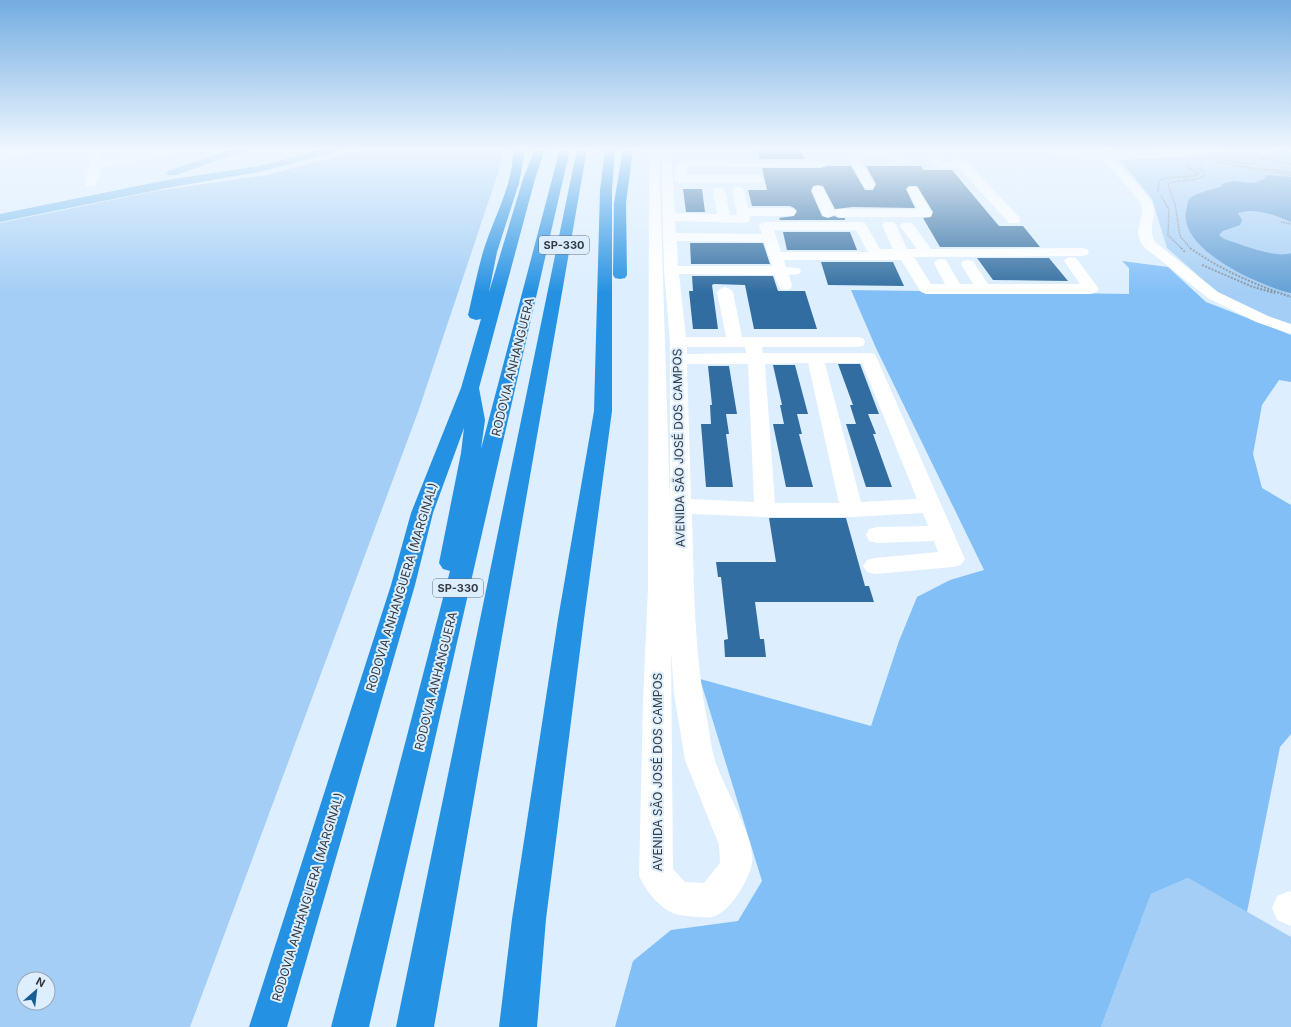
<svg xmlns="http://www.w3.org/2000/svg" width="1291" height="1027" viewBox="0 0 1291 1027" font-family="Inter,sans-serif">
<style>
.green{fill:#a4cef5;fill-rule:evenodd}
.forest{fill:#82bff7}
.water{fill:#64a0d6}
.building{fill:#316da0}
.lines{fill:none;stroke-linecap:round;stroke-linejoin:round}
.path-far1{stroke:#8794a0;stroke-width:1.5;stroke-dasharray:1.5 1;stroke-linecap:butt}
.path{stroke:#8794a0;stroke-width:2;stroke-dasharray:2 1.5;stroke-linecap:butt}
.minor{fill:#fff;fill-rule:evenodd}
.major{fill:#7cbdee;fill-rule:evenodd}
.highway{fill:#2591e2;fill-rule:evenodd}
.labels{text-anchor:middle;stroke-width:4;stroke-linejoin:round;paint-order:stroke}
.shield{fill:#dceeff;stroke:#66717b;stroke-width:1}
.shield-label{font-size:11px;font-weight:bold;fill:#343b42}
.street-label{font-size:12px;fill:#343b42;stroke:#dceeff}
</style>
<rect width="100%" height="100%" fill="#dceeff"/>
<g class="green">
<path d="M365,149h139l-5,21 -81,242 -228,615h-190v-804l156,-32 111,-16zM24,979h24v24h-24z"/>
<path d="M1108,149h76l2,2 -69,3 -7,-2z"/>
<path d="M1233,149h58v177l-17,-5 -56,-28 -51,-45 -15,-49 -32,-39 84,-5z"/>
<path d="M1188,878l103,59v90h-190l50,-133z"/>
</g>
<path class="forest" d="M1122,261l46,6 38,35 85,33v47l-12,-2 -17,25 -9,49 9,34 29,17v229l-11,13 -33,165 -59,-34 -37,16 -50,133h-486l18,-66 38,-31 67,-9 24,-40 -62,-202 171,47 28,-85 18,-44 33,-17 34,-10 -108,-222 -25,-58 278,4v-26z"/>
<path class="water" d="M1266,175l25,2v45c-16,-7 -37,-15 -53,-9l4,7 -2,5 -17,6 -4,4 5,4c16,5 52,20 67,14v40c-31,-7 -118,-45 -104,-86 0,-3 1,-7 3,-9 4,-4 25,-10 31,-11l1,-3 11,-3 20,2 12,-4z"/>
<g class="building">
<path d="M757,149h42l6,10h-45z"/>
<path d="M827,166h24l14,24h8l3,-6 -10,-18h55l2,4h29l47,56h24l17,21h-100l-17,-29 8,-1 2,-5 -16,-26h-8l-3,3 9,19 -62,-1 -18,2 -12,-23 -5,-1 -5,1 -2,5 11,25 6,2 6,-2 5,2h6v2h-65l-1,-2 15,-2 3,-5 -3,-3 -4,-2h-38l-4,-16h19l-5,-22h59z"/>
<path d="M683,189h19l3,23h-19z"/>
<path d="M783,232h67l7,18h-70z"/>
<path d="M690,243h73l7,21h-79z"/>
<path d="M977,258h72l19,23 -75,-1z"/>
<path d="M821,262h72l11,24 -76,-1z"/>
<path d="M692,276h81l5,15h27l12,38h-63l-9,-44 -31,-1 -2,1 6,44h-25l-4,-38h4z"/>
<path d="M838,364h22l19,50h-11l8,20h-3l19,53h-26l-20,-63h10l-6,-19h3z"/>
<path d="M773,365h22l13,49h-11l5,20h-3l14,53h-27l-13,-63h11l-4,-19h2z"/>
<path d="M708,366h21l8,48h-11l3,20h-3l7,53h-27l-5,-63h10l-1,-19h2z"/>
<path d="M769,518h77l19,68h4l5,16h-119l5,37h4l2,18h-41l-1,-17 4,-1 -7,-62h-3l-2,-15h60z"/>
</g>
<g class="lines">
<g class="path-far1">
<path d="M1261,159l30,5"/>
<path d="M1222,160l31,4"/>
<path d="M1218,162l73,13"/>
<path d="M1253,164l8,-5 28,-10"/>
<path d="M1264,169l27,3"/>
<path d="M1158,192l1,-11 6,-3 30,-2 2,-3 -11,-7"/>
<path d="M1161,196l8,14 -1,25 14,14"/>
<path d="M1281,222l10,2"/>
<path d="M1191,249l-11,-13 -5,-32 -7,-20c12,-5 25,-2 36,-8v-4l-5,-3 3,-5"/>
</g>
<g class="path">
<path d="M1181,248l4,4"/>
<path d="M1190,248c31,22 66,37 101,49"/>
<path d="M1202,265l51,22 22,6"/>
</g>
<g class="minor">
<path d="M22,149h24l-5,3 -41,7v-6z"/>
<path d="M87,149h10l4,12 67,-12 5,1 1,2 -5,3 -68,12 -6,19h-8l-2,-3 5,-18z"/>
<path d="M649,149h10l11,356v-163l-6,-72 -3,-121h10l4,64 42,1 -4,-23 2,-3h8l2,3 5,24h7l-5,-25 2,-3h8l2,3 4,18h42l4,1 2,3 -2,3 -4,1h-40v3l-1,3 -5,1 -69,-2 1,12 86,1 -3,-8 2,-3 5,-1h94l5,1 15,26h13l-11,-24 2,-3h10l2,3 11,24h10l-17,-23 2,-3h10l19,26 151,-1 5,1 2,3 -2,3 -5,1 -168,1 17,27h14l-11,-21 2,-3 5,-1 5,1 14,24h13l-12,-20 2,-3 5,-1 5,1 15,23h92l-16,-23 2,-3 5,-1 5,1 23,31 -3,3 -5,2h-165l-5,-2 -20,-32h-117l2,7 13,1 2,3 -2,3 -10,1 3,11 -2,3 -5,1 -5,-1 -6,-14 -95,-1 7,63h40l-9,-45 3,-3 5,-2 5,2 3,3 9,45h115l6,1 2,4 -2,4 -6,1h-95l1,6h106l6,1 90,205 -4,6 -8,2 -78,7 -8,-2 -4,-6 4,-6 8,-2 63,-6 -4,-11 -57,2 -8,-2 -3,-6 3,-6 8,-2 51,-1 -5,-13 -71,4h-87l-73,-3c2,70 2,141 16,210 2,12 3,24 7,36 7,25 42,80 37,104 -4,17 -22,49 -40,53 -7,1 -26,-1 -33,-2 -18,-4 -33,-24 -40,-39l4,-175 5,-113zM774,230h82l12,22h-87zM677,241l87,1 8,24h-94zM687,347h58l1,6 -59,1zM808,363l31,140h-64l-10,-139zM825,363h37l55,136 -56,3zM687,364h61l6,138 -63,-3zM671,651l3,43 11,66 34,85 1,18 -16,20 -19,-1 -12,-13z"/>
<path d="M844,149h10l1,2h40l4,1 8,9 -6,3 -4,-1 -5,-6h-33l16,28 -2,3h-8l-2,-3z"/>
<path d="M944,149h11l64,68 1,3 -1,3h-10l-49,-54 -24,-2 -8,-10 2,-2h8l5,7h11z"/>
<path d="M1031,149h25l40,4 -2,-4h11l3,4h9l103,-4 -1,2 -35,6 -70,3c8,8 37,37 39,45 4,15 -6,22 2,37l63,50 50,24 23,8v10l-35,-12 -48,-24 -64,-51c-14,-20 2,-25 -3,-42 -2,-7 -32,-38 -39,-46l-33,-2 -37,-6z"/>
<path d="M683,160l138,1 6,3 -6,3 -133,-1 -2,9h72l4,2 2,2 -2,2 -4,2h-78l-4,-2 -2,-2 3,-16z"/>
<path d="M818,186l4,1 2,3 10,21 5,-2h79l-11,-19 2,-3h8l15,26 -1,3 -5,1h-87l-5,-3 -6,3 -5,-1 -1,-3 -10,-23 2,-3z"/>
<path d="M1289,891l2,1v34l-14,-6 -5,-12 5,-12z"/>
</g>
<g class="major">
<path d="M232,149h18l-1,2 -16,4 -57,20h-8l-2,-2 2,-2z"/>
<path d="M323,149h17l-1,2 -80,21 -92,16 -167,34v-8l167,-34 92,-14z"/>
</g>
<g class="highway">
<path d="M513,149h10l1,7 -5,27 -22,69 -8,40 34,-113 12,-30h10l-10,30 -56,209 6,32 -4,29 79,-300h10l-201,878h-38l119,-456 -7,-2 -4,-6 22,-110 3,-25 -31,85 -18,72 -128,442h-38l142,-442 20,-72 50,-125 20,-69 -5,1 -6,-2 -2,-3c5,-21 9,-42 15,-63 10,-33 31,-68 30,-103z"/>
<path d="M577,149h10l-153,878h-38z"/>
<path d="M605,149h10l-3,41v221l-28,208 -38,300 -9,108h-38l13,-108 46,-300 36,-208 6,-221z"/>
<path d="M623,149h10l-7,54 1,72 -2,3 -5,1 -5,-1 -2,-3 1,-72z"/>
</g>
</g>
<linearGradient id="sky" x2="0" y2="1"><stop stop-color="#73ace1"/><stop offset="0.51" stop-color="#eff7ff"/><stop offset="1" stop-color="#eff7ff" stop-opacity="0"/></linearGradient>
<rect width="1291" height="293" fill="url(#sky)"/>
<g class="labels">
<g class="shield">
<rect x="539" y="236" width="50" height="18" rx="3"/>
<rect x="433" y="579" width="50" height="18" rx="3"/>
</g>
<g class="shield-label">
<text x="564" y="249">SP-330</text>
<text x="458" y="592">SP-330</text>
</g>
<g class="street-label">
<text transform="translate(513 367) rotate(-76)" y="4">RODOVIA ANHANGUERA</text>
<text transform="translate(679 448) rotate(-91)" y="4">AVENIDA SÃO JOSÉ DOS CAMPOS</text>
<text transform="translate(402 587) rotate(-73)" y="4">RODOVIA ANHANGUERA (MARGINAL)</text>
<text transform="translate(436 681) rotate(-76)" y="4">RODOVIA ANHANGUERA</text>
<text transform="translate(658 772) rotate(-90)" y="4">AVENIDA SÃO JOSÉ DOS CAMPOS</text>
<text transform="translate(308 897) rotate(-73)" y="4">RODOVIA ANHANGUERA (MARGINAL)</text>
</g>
</g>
<g transform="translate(36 991) rotate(28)"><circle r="19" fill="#dceeff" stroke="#99a6b3"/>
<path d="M0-3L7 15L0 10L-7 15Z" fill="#195d92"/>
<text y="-6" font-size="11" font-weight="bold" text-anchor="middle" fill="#343b42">N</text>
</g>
</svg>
